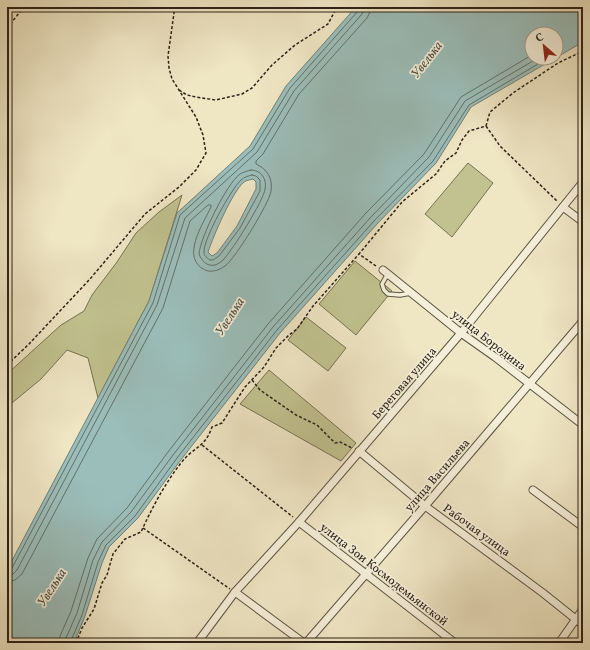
<svg xmlns="http://www.w3.org/2000/svg" width="590" height="650" viewBox="0 0 590 650" font-family="Vollkorn,serif">
<style>
.green{fill:#c1c28f;stroke:#767253}
.water{fill:#9bbeba;stroke:#6f8079;fill-rule:evenodd}
.lines{fill:none;stroke-linecap:round;stroke-linejoin:round}
.shore{stroke:#647068;stroke-width:1}
.service-casing{stroke:#5d5342;stroke-width:5.5}
.minor-casing{stroke:#5d5342;stroke-width:9}
.path{stroke:#2c2217;stroke-width:1.5;stroke-dasharray:3 2;stroke-linecap:butt}
.service{stroke:#f5efd9;stroke-width:3.5}
.minor{stroke:#f5efd9;stroke-width:7}
.labels{text-anchor:middle;stroke-width:3.5;stroke-linejoin:round;paint-order:stroke}
.street-label{font-size:12px;fill:#2c2217;stroke:#f5efd9}
.water-label{font-size:13px;font-style:italic;fill:#4d5148;stroke:#f5efd9}
</style>
<rect width="100%" height="100%" fill="#efe6c4"/>
<filter id="stains"><feTurbulence type="fractalNoise" baseFrequency=".005" numOctaves="4"/><feColorMatrix values="0 0 0 0 .2 0 0 0 0 .09 0 0 0 0 .02 0 0 0 .5 -.17"/></filter>
<radialGradient id="worn" r=".72"><stop offset=".6" stop-color="#630" stop-opacity="0"/><stop offset="1" stop-color="#630" stop-opacity=".3"/></radialGradient>
<g class="green">
<path d="M468,163l25,20 -41,54 -27,-23z"/>
<path d="M182,195l-33,106 -51,97 -10,-40 -21,-8 -26,29 -34,28v-33l54,-49 23,-14 8,-16 25,-33 19,-29 23,-21z"/>
<path d="M355,261l37,30 -36,44 -37,-31z"/>
<path d="M306,317l40,31 -18,23 -40,-31z"/>
<path d="M269,370l87,73 -15,18 -101,-57z"/>
</g>
<path class="water" d="M356,7h227v35l-112,65 -35,56 -59,61 -97,109 -100,128 -42,57 -29,29 -7,16 -17,53 -11,27h-67v-73l142,-269 28,-88 73,-67 36,-60zM532,34h24v24h-24zM253,179l3,3v7l-19,37 -20,27 -5,3 -4,-4c5,-15 24,-60 36,-70 3,-2 6,-2 9,-3z"/>
<g class="lines">
<g class="shore">
<path d="M251,170c11,0 16,10 14,19 -1,11 -33,62 -42,71 -2,2 -5,4 -8,5 -8,2 -14,-5 -16,-11 1,-16 28,-71 41,-80 3,-2 8,-3 11,-4z"/>
<path d="M252,175l4,1 4,4v11l-20,37 -21,28 -6,4h-3c-3,-2 -6,-4 -6,-8 -1,-12 27,-63 37,-72 3,-3 7,-4 11,-5z"/>
<path d="M7,571l3,-1 2,-2 141,-265 27,-88 73,-66 37,-61 68,-77 1,-4"/>
<path d="M7,576l5,-1 5,-5 140,-265 28,-87 72,-66 37,-61 68,-77 2,-7"/>
<path d="M7,582l8,-2 7,-6 141,-266 27,-87 18,-16h3v2c-8,17 -31,51 -6,63 7,3 14,0 20,-4 10,-7 45,-64 46,-75 2,-13 -4,-22 -15,-27v-3l7,-7 36,-60 68,-76 3,-6v-5"/>
<path d="M59,643l1,-7 11,-25 17,-53 9,-19 30,-31 41,-56 100,-128 98,-111 58,-59 37,-57 71,-42"/>
<path d="M65,643l1,-5 11,-25 16,-53 9,-18 29,-30 42,-57 100,-128 97,-109 59,-61 36,-56 73,-43"/>
<path d="M70,643l12,-28 16,-53 8,-17 29,-29 42,-58 100,-128 97,-109 59,-60 36,-56 79,-47"/>
</g>
<defs>
<path id="service" d="M390,276l-4,1 -4,7 2,6 4,4 12,1 11,-2"/>
<g id="minor">
<path d="M563,207l20,15"/>
<path d="M383,270l78,63 34,24 88,68"/>
<path d="M359,451l66,55 118,87 40,32"/>
<path d="M533,490l50,37"/>
<path d="M299,522l156,121"/>
<path d="M235,592l69,51"/>
<path d="M197,643l38,-51 64,-70 162,-189 122,-151"/>
<path d="M306,643l119,-137 158,-185"/>
<path d="M559,643l24,-34"/>
</g>
</defs>
<use href="#service" class="service-casing"/>
<use href="#minor" class="minor-casing"/>
<g class="path">
<path d="M7,28l17,-21"/>
<path d="M179,90l8,5 9,2 20,3 26,-6 10,-6 20,-23 23,-20 33,-21 9,-17"/>
<path d="M486,126l4,-14 23,-19 45,-30 25,-12"/>
<path d="M486,126l14,20 58,56"/>
<path d="M376,266l-17,-12 43,-52 34,-28 9,-13 11,-8 6,-13 7,-9 17,-5"/>
<path d="M7,365l22,-21 61,-65 55,-65 34,-27 17,-17 10,-17 -3,-18 -7,-18 -24,-38 -3,-11 -1,-12 6,-43 -1,-6"/>
<path d="M252,380l8,10 36,25 21,10 18,18 5,-1 12,6"/>
<path d="M202,445l91,72"/>
<path d="M143,528l87,61"/>
<path d="M76,643l6,-15 12,-19 8,-26 5,-8 6,-21 12,-15 16,-7c10,-22 24,-49 40,-69 12,-16 24,-15 31,-36l10,-4 23,-36 19,-20 12,-19 13,-13 8,-6 16,-23 46,-52"/>
</g>
<use href="#service" class="service"/>
<use href="#minor" class="minor"/>
</g>
<g class="labels">
<g class="street-label">
<text transform="translate(489 340) rotate(38)" y="4">улица Бородина</text>
<text transform="translate(404 383) rotate(-49)" y="4">Береговая улица</text>
<text transform="translate(437 475) rotate(-49)" y="4">улица Васильева</text>
<text transform="translate(477 530) rotate(36)" y="4">Рабочая улица</text>
<text transform="translate(384 574) rotate(38)" y="4">улица Зои Космодемьянской</text>
</g>
<g class="water-label">
<text transform="translate(426 59) rotate(-52)" y="5">Увелька</text>
<text transform="translate(229 316) rotate(-57)" y="5">Увелька</text>
<text transform="translate(51 587) rotate(-57)" y="5">Увелька</text>
</g>
</g>
<rect width="590" height="650" fill="none" stroke="#efe6c4" stroke-width="24"/>
<rect x="8" y="8" width="574" height="634" fill="none" stroke="#2c2217" stroke-width="2"/>
<rect x="12" y="12" width="566" height="626" fill="none" stroke="#2c2217"/>
<g transform="translate(544 46) rotate(332)"><circle r="19" fill="#f5efd9" stroke="#a59d8b"/>
<path d="M0-3L7 15L0 10L-7 15Z" fill="#8f2418"/>
<text y="-6" font-size="11" font-weight="bold" text-anchor="middle" fill="#2c2217">С</text>
</g>
<rect width="100%" height="100%" filter="url(#stains)"/>
<rect width="100%" height="100%" fill="url(#worn)"/>
</svg>
